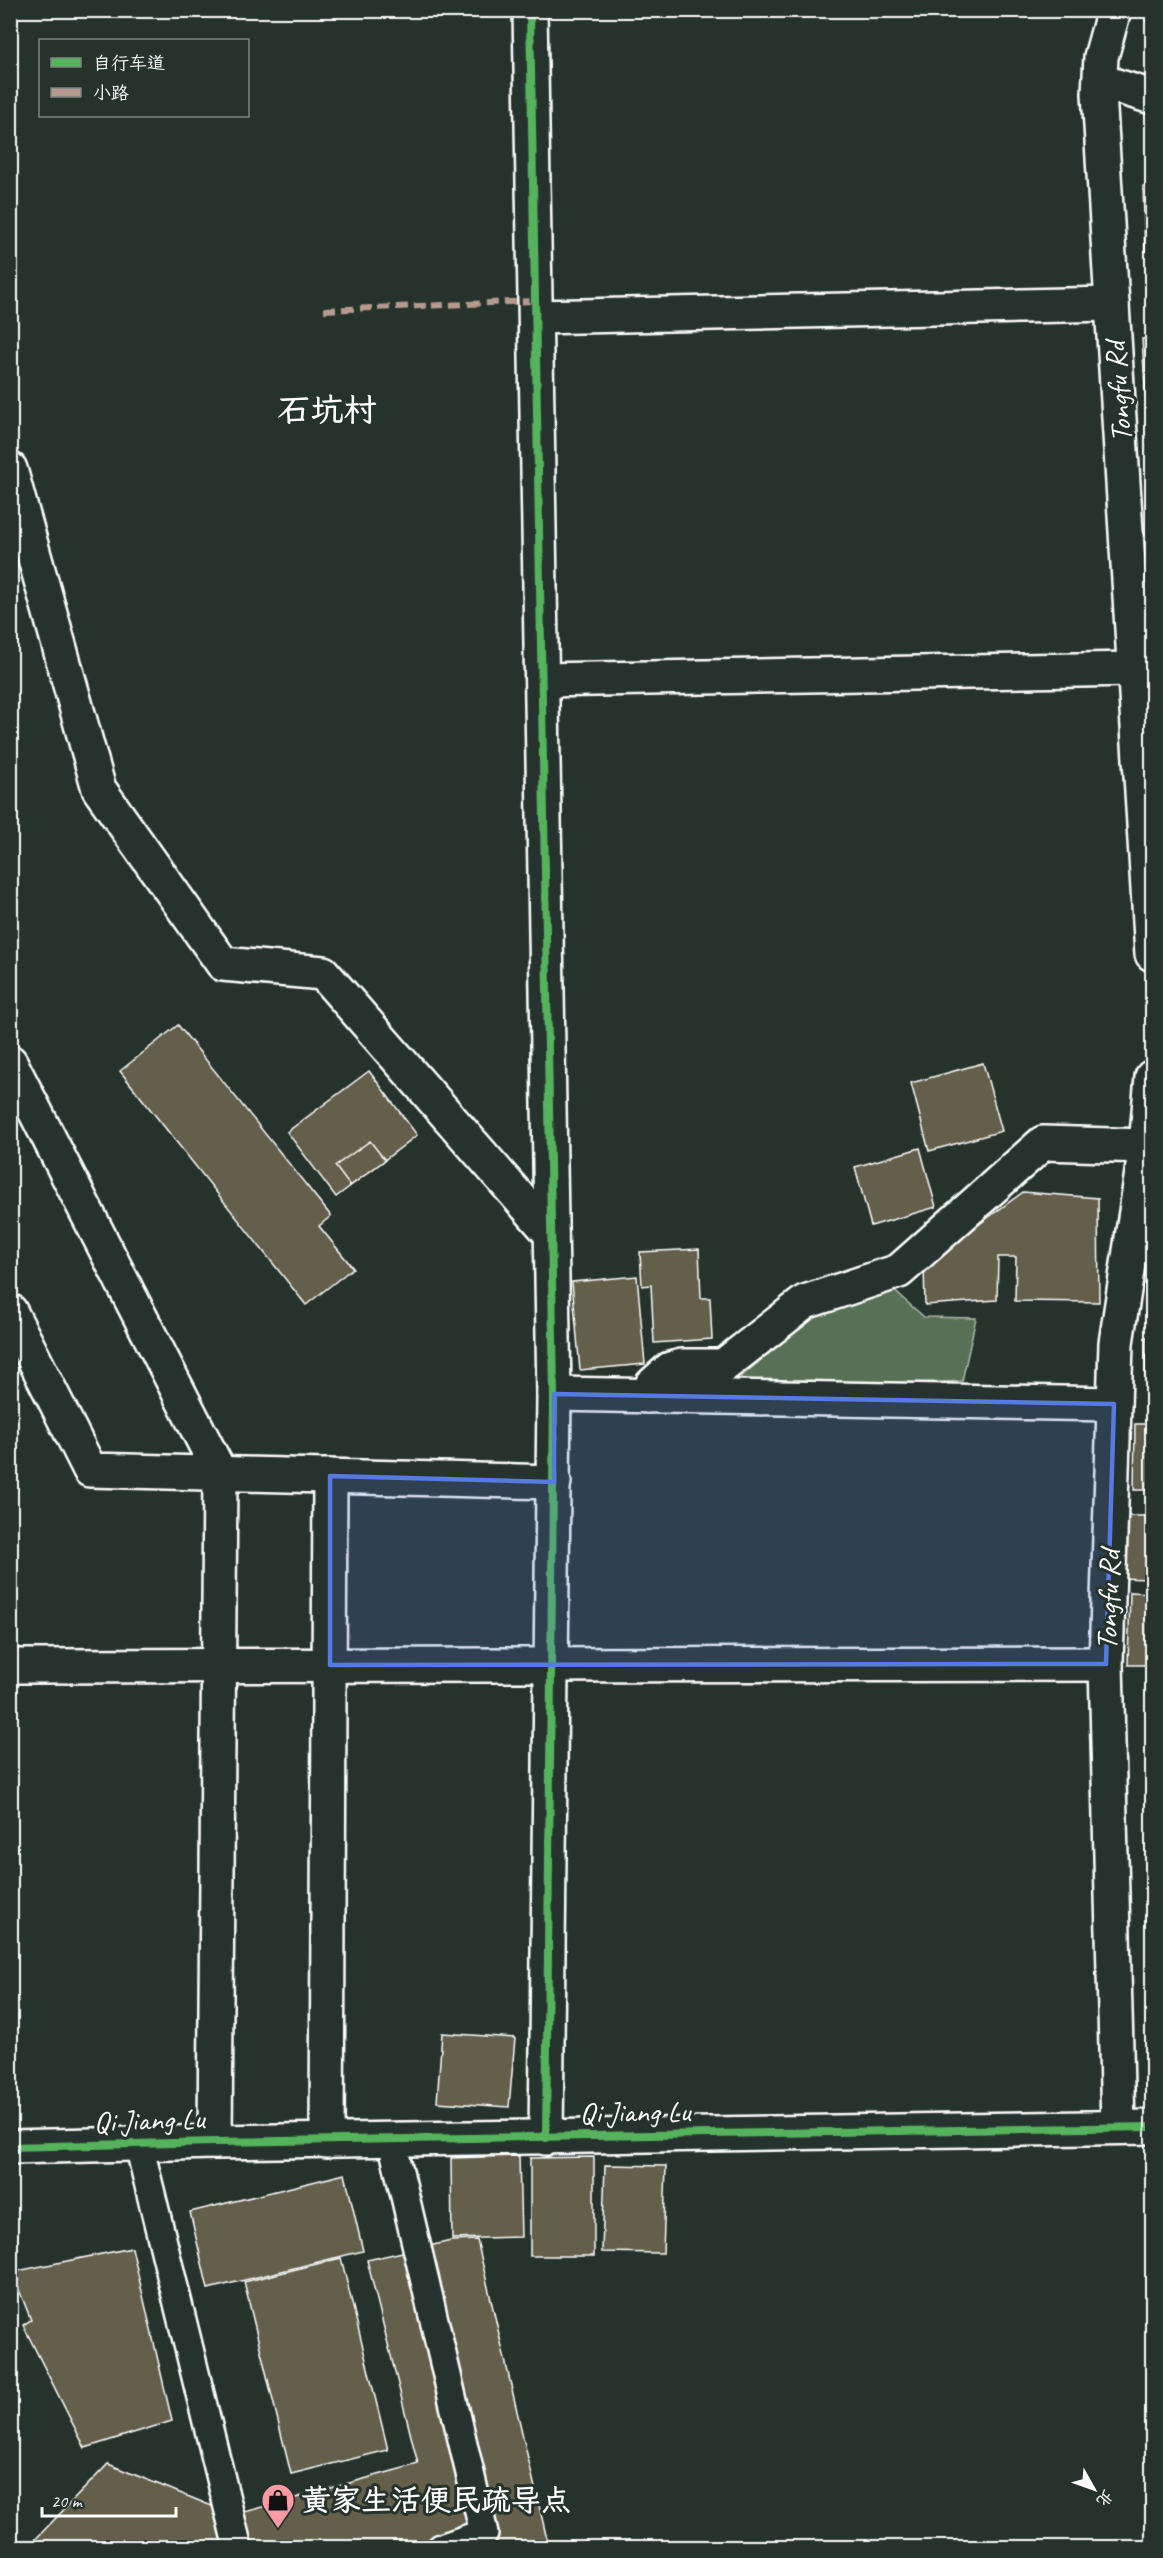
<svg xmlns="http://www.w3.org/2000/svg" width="1163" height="2558" viewBox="0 0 1163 2558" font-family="Caveat,'LXGW WenKai TC',sans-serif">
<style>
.green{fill:#587055;stroke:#acb8aa;stroke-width:1.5}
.building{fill:#635f4c;stroke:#fff;stroke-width:1.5}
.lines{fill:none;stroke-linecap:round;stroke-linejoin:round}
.lane-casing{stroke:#fff;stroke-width:32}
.street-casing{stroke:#fff;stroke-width:38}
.secondary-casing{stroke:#fff;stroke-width:38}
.lane{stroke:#26332d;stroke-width:27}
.street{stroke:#26332d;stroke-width:33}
.secondary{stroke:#26332d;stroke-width:33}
.quiet{stroke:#b69a8f;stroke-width:6;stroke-dasharray:12 6;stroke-linecap:butt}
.cycleway-casing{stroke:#26332d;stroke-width:11}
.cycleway{stroke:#56b35d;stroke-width:8}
.marked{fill:#567ae2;fill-opacity:0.2;stroke:#567ae2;stroke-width:4.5;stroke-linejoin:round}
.labels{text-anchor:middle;stroke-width:6;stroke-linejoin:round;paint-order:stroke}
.street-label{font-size:30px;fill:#fff;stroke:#26332d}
.poi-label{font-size:30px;font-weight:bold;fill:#fff;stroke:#26332d;text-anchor:start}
.quarter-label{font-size:33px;font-weight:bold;fill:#fff;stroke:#26332d}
</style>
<rect width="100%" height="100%" fill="#26332d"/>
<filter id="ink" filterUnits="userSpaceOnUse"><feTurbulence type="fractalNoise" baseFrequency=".0167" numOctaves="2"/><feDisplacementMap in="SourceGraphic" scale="12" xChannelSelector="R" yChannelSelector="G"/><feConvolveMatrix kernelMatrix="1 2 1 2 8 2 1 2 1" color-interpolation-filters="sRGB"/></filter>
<g filter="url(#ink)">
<path class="green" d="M891,1288l33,29 52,1 -14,63 -115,5 -109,-6 75,-66z"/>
<g class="building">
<path d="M1150,10h2v14l-6,-2z"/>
<path d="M1143,186h9v65h-7z"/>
<path d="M1152,338v79h-5l-5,-78z"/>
<path d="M1148,445h4v57z"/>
<path d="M178,1025l153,191 -12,10 34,42 -47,37 -186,-234z"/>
<path d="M983,1063l19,68 -73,20 -18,-68z"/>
<path d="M369,1071l48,64 -81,62 -49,-65z"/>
<path d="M370,1141l15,19 -35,26 -15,-20z"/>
<path d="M920,1148l16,59 -65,19 -16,-59z"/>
<path d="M1023,1192l75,6 1,104 -84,-1 1,-44h-18l-1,43 -72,5 -1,-40z"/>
<path d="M699,1249l2,49h9l2,41 -58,4 -3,-58 -9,1 -2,-34z"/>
<path d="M637,1276l8,88 -65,6 -8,-88z"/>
<path d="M1146,1337h6v63h-7z"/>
<path d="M1135,1424h17v66h-18z"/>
<path d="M1118,1516h34v63l-35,-1z"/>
<path d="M1130,1592l22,1v72h-24z"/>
<path d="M442,2033l73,5 -6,69 -72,-5z"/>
<path d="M519,2156l2,81 -69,2 -1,-81z"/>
<path d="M594,2157v99h-64v-98z"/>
<path d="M605,2165l61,1 -3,87 -61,-1z"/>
<path d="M345,2174l18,77 -155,38 -18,-77z"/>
<path d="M477,2240l72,308h-522l81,-84 126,51 184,-51 -51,-204 84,-19z"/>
<path d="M132,2248l40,173 -87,27 -62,-123 8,-5 -19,-48z"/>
<path d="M341,2258l47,192 -97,24 -47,-192z"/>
</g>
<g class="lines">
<defs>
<g id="lane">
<path d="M392,2141l92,392 -43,15"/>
<path d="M139,2145l99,403"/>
</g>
<g id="street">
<path d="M530,10l24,1384 -8,744"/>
<path d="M1100,81l52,16"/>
<path d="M536,317l576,-13"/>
<path d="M10,469l89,320 124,175 100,9 228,261"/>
<path d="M542,680l593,-11"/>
<path d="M10,1062l210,411 -5,669"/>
<path d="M10,1311l80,159 464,12"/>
<path d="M554,1394l560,10"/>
<path d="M647,1396l5,-11 18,-16 12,-3h41l82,-64 94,-31 144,-128 103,3"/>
<path d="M10,1667l5,-1 1091,-2"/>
<path d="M327,2141l3,-665"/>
<path d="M10,2147l205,-5 937,-15"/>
</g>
<g id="secondary">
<path d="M1114,10l-13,47 -2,36 53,861"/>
<path d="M1118,2126l-12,-462 10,-321 30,-197 6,-69"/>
</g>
</defs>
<use href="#lane" class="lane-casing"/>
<use href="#street" class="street-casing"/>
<use href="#secondary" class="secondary-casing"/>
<use href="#lane" class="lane"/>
<use href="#street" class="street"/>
<use href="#secondary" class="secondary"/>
<path class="quiet" d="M324,310l212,-9"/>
<defs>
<g id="cycleway">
<path d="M530,10l24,1384 -8,744"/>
<path d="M10,2147l205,-5 937,-15"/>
</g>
</defs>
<use href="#cycleway" class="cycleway-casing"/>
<use href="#cycleway" class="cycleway"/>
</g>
</g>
<path class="marked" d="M554,1394l560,10 -8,260 -776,1v-189l224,6z"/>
<defs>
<symbol id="shop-pin" viewBox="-11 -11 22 30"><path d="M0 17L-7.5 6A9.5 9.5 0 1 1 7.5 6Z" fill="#ff9aa2" stroke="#26332d"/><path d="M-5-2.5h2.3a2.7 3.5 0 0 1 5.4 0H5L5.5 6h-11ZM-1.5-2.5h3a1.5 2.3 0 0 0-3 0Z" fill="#111"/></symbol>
</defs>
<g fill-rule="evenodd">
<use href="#shop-pin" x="259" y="2481" width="38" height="52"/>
</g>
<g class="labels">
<g class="street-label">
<text transform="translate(1118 392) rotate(-94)" y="10">Tongfu Rd</text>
<text transform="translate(1108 1600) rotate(-88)" y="10">Tongfu Rd</text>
<text transform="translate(635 2112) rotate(-1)" y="10">Qi Jiang Lu</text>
<text transform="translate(149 2120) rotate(-2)" y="10">Qi Jiang Lu</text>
</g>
<g class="poi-label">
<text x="301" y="2510">黄家生活便民疏导点</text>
</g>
<g class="quarter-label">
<text x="327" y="421">石坑村</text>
</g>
</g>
<rect width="1163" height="2558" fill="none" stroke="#26332d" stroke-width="36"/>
<rect x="18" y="18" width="1127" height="2522" fill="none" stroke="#fff" stroke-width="2" filter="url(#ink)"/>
<rect x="39" y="39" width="210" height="78" fill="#26332d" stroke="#7d8581" stroke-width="1.5"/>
<rect x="51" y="58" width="30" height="9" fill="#56b35d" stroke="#7d8581" stroke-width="1.5"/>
<text x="93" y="69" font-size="18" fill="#ffffff">自行车道</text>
<rect x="51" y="88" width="30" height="9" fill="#b69a8f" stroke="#7d8581" stroke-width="1.5"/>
<text x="93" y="99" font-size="18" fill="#ffffff">小路</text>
<g transform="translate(1094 2489) rotate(130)" stroke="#26332d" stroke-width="4.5" paint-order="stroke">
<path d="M0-4.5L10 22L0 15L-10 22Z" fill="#ffffff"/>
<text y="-9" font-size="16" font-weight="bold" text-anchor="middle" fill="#ffffff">北</text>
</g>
<path d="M42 2507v9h134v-9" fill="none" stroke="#ffffff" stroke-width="3"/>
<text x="51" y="2507" font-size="18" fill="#ffffff" stroke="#26332d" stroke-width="4.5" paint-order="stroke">20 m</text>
</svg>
